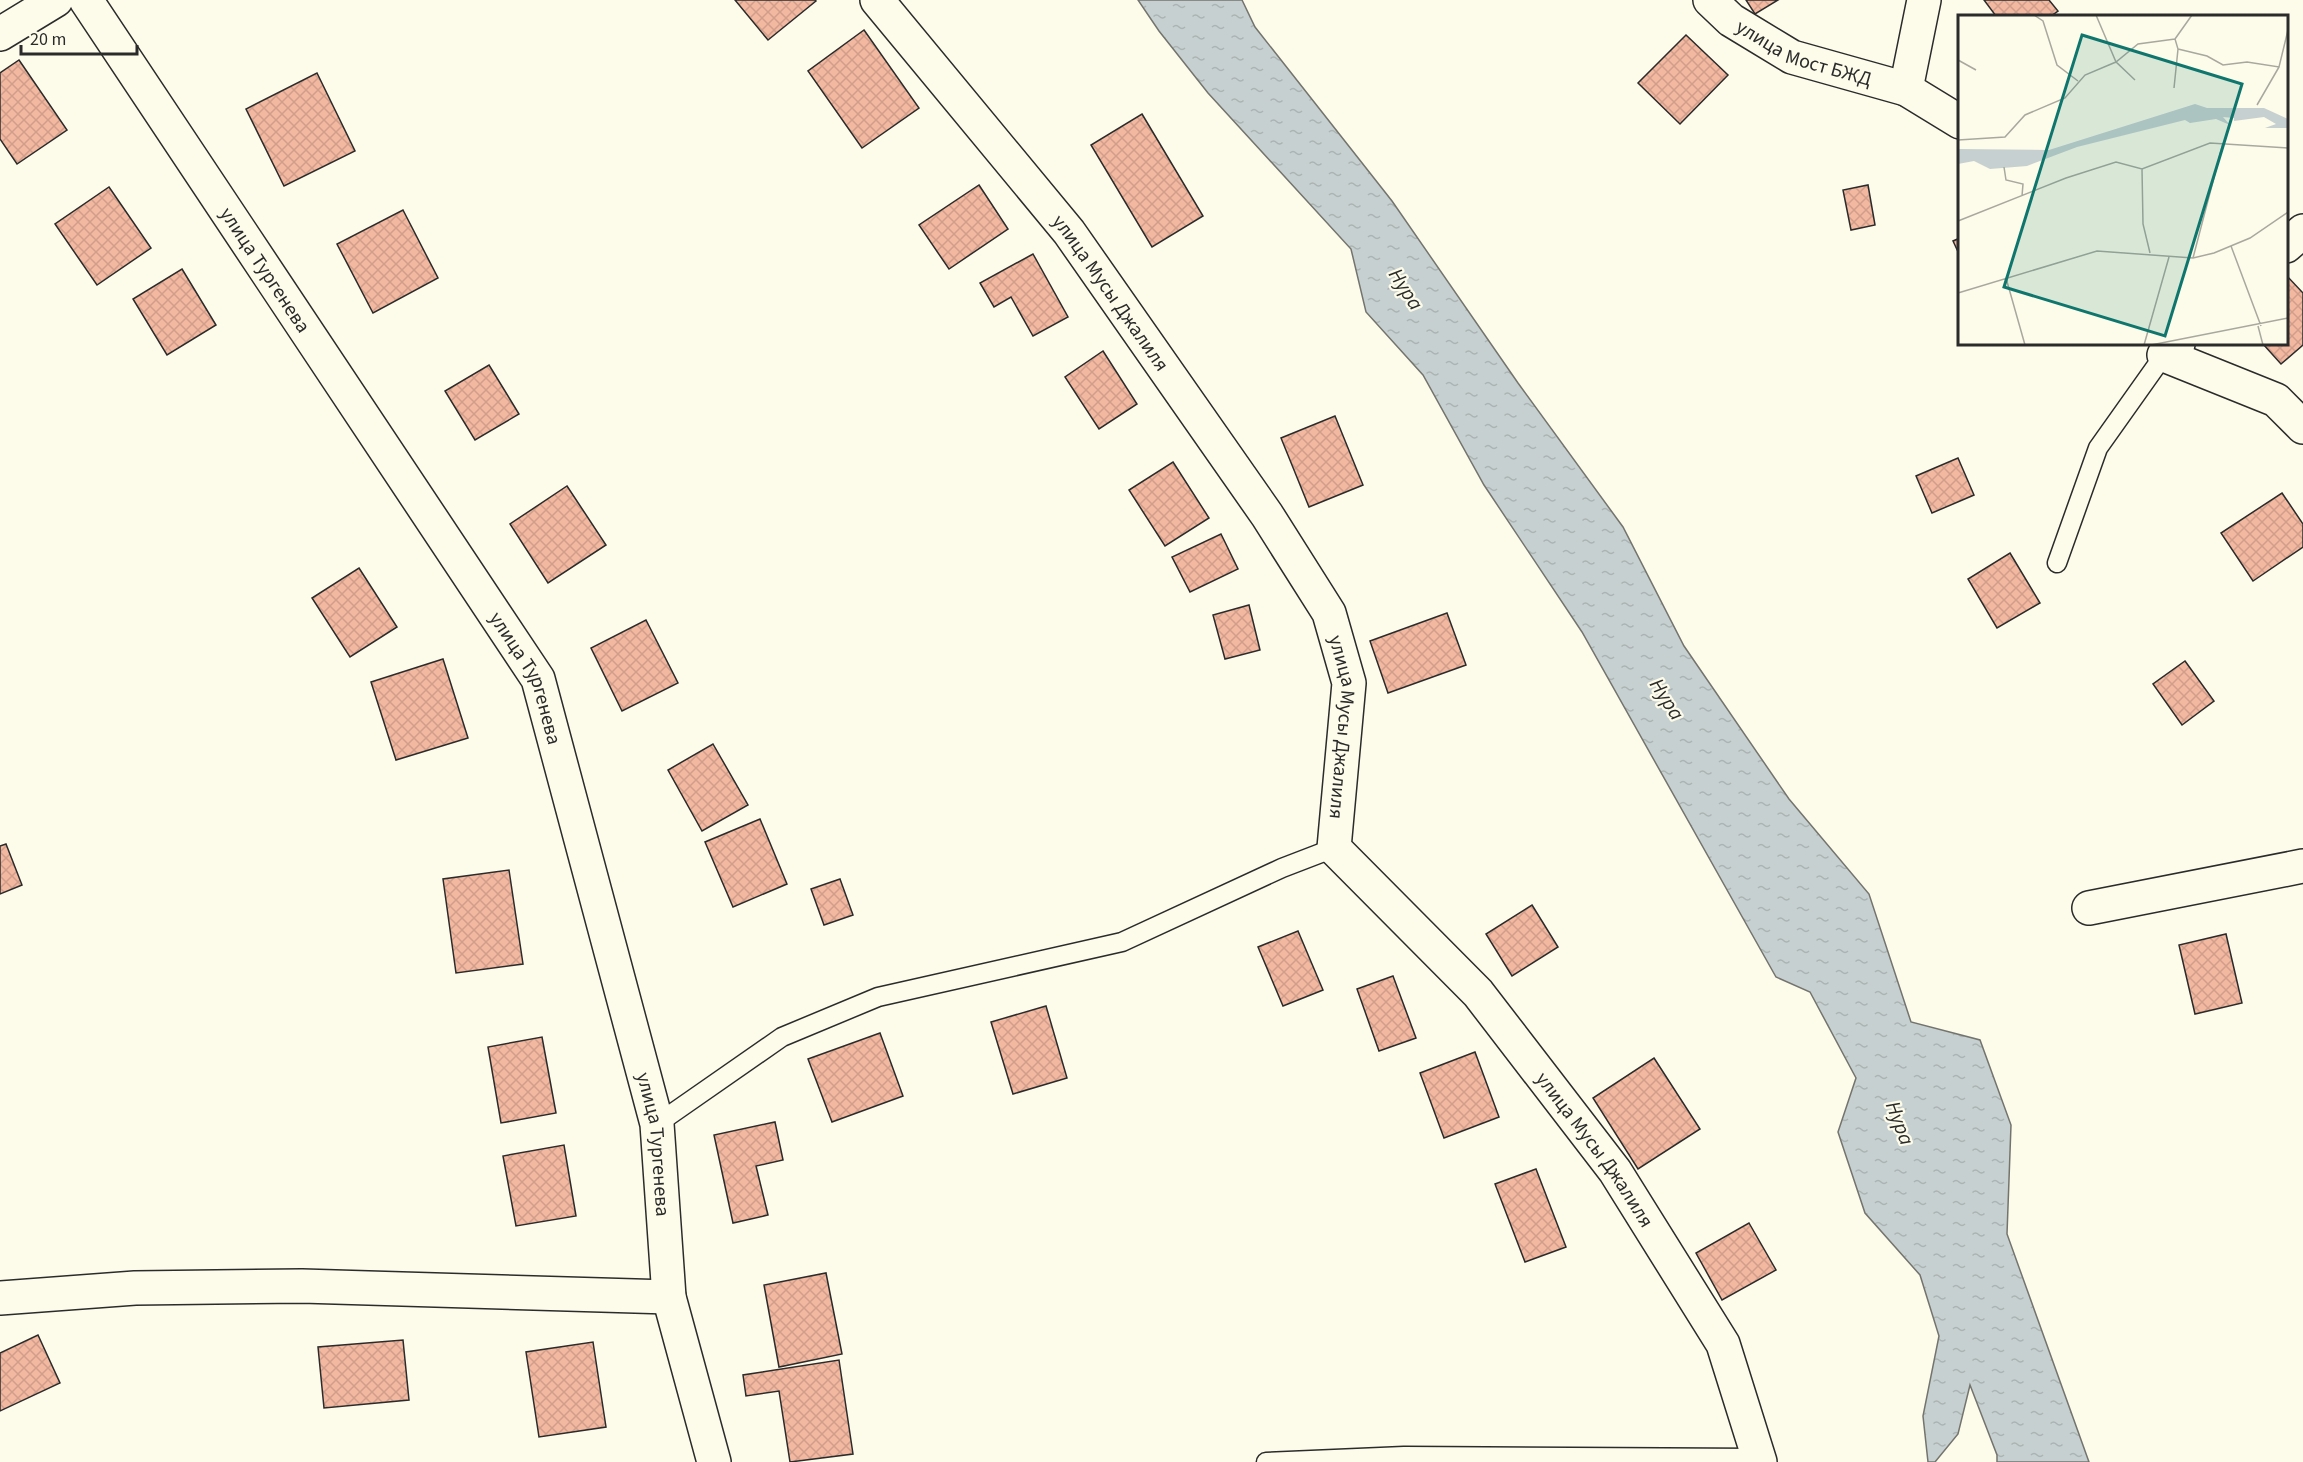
<svg xmlns="http://www.w3.org/2000/svg" width="2303" height="1462" viewBox="0 0 2303 1462" font-family="'Source Sans 3',sans-serif">
<style>
.water{fill:url(#water-ripples);stroke:#74746e;stroke-width:1.5}
.building{fill:url(#building-cross-hatch);stroke:#2b2b2b;stroke-width:1.5}
.lines{fill:none;stroke-linecap:round;stroke-linejoin:round}
.service-casing{stroke:#2b2b2b;stroke-width:21}
.minor-casing{stroke:#2b2b2b;stroke-width:36}
.service{stroke:#fdfbea;stroke-width:18}
.minor{stroke:#fdfbea;stroke-width:33}
.labels{text-anchor:middle;stroke-width:4.5;stroke-linejoin:round;paint-order:stroke}
.street-label{font-size:20px;fill:#2b2b2b;stroke:#fdfbea}
.water-label{font-size:21px;font-style:italic;fill:#2b2b2b;stroke:#fdfbea}
.inset-road{fill:none;stroke:#a9a89e;stroke-width:1.5}
.view{fill:#0f766e;fill-opacity:0.15;stroke:#0f766e;stroke-width:3}
.inset-edge{fill:none;stroke:#2b2b2b;stroke-width:3}
</style>
<defs>
<pattern id="water-ripples" width="26" height="14" patternUnits="userSpaceOnUse" patternTransform="scale(1.5)"><rect width="26" height="14" fill="#c7d0d0"/><path d="M2 4q2-2 4 0t4 0M15 11q2-2 4 0t4 0" fill="none" stroke="#abb3b3"/></pattern>
<pattern id="building-cross-hatch" width="8" height="8" patternUnits="userSpaceOnUse" patternTransform="scale(1.5)"><rect width="8" height="8" fill="#f2b8a0"/><path d="M0 0l8 8M0 8l8-8" fill="none" stroke="#d09e8a"/></pattern>
</defs>
<rect width="100%" height="100%" fill="#fdfbea"/>
<path class="water" d="M1138,0h104l13,27 137,174 126,182 105,144 61,119 105,153 80,95 42,128 69,18 31,85 -4,109 82,228h-92v-7l-27,-70 -12,49 -23,28h-7l-5,-46 16,-80 -19,-61 -55,-62 -27,-81 18,-54 -46,-86 -34,-15 -194,-345 -98,-147 -61,-110 -57,-63 -15,-63 -143,-156 -49,-62z"/>
<g class="building">
<path d="M735,0h80l1,1 -48,39z"/>
<path d="M1746,0h32l-23,14z"/>
<path d="M1984,0h65l9,11 -7,5h-55z"/>
<path d="M864,30l55,78 -57,40 -54,-77z"/>
<path d="M1686,35l42,40 -48,49 -42,-41z"/>
<path d="M19,60l48,70 -50,34 -17,-25v-66z"/>
<path d="M317,73l38,78 -71,35 -38,-77z"/>
<path d="M1142,114l61,102 -51,31 -61,-102z"/>
<path d="M979,185l29,44 -59,40 -30,-44z"/>
<path d="M1868,185l7,40 -24,5 -8,-40z"/>
<path d="M109,187l42,61 -54,37 -42,-61z"/>
<path d="M403,210l35,68 -65,35 -36,-69z"/>
<path d="M1960,238v18l-7,-15z"/>
<path d="M1033,254l35,63 -35,19 -22,-39 -17,10 -14,-24z"/>
<path d="M182,269l34,56 -49,30 -34,-56z"/>
<path d="M2286,275l17,18v52l-22,19 -18,-20h23z"/>
<path d="M1103,351l34,53 -38,25 -34,-52z"/>
<path d="M489,365l30,49 -44,26 -30,-49z"/>
<path d="M1335,416l28,69 -54,22 -28,-69z"/>
<path d="M1958,458l16,37 -42,18 -16,-37z"/>
<path d="M1173,462l36,56 -44,28 -36,-56z"/>
<path d="M567,486l39,59 -58,38 -38,-59z"/>
<path d="M2282,493l21,31v23l-50,34 -32,-48z"/>
<path d="M1221,534l17,35 -48,23 -18,-35z"/>
<path d="M2010,553l30,50 -43,25 -29,-49z"/>
<path d="M359,568l38,59 -47,30 -38,-59z"/>
<path d="M1249,605l11,45 -35,9 -12,-44z"/>
<path d="M1447,613l19,52 -78,28 -18,-52z"/>
<path d="M646,620l32,63 -56,28 -31,-63z"/>
<path d="M443,659l25,79 -72,22 -25,-78z"/>
<path d="M2185,661l29,40 -32,24 -29,-41z"/>
<path d="M713,744l35,61 -46,26 -34,-61z"/>
<path d="M760,819l27,65 -54,23 -28,-65z"/>
<path d="M6,844l16,41 -22,9v-48z"/>
<path d="M509,870l14,94 -67,9 -13,-94z"/>
<path d="M840,879l13,36 -29,10 -13,-36z"/>
<path d="M1532,905l26,42 -46,29 -26,-42z"/>
<path d="M1298,931l25,59 -40,16 -25,-59z"/>
<path d="M2226,934l16,69 -47,11 -16,-69z"/>
<path d="M1393,976l23,62 -37,13 -22,-62z"/>
<path d="M1046,1006l21,72 -54,16 -22,-72z"/>
<path d="M880,1033l23,63 -71,26 -24,-63z"/>
<path d="M542,1037l14,76 -55,10 -13,-76z"/>
<path d="M1475,1052l24,65 -55,21 -24,-65z"/>
<path d="M1654,1058l46,71 -62,40 -45,-71z"/>
<path d="M775,1122l8,38 -27,6 12,49 -35,8 -19,-88z"/>
<path d="M564,1145l12,71 -60,10 -13,-70z"/>
<path d="M1536,1169l30,78 -41,15 -30,-78z"/>
<path d="M1749,1223l27,47 -54,30 -26,-47z"/>
<path d="M826,1273l16,81 -63,13 -15,-82z"/>
<path d="M38,1335l22,48 -60,28v-58z"/>
<path d="M403,1340l6,60 -85,8 -6,-61z"/>
<path d="M593,1342l13,85 -67,10 -13,-85z"/>
<path d="M839,1360l14,94 -63,8 -11,-71 -33,5 -3,-21z"/>
</g>
<g class="lines">
<defs>
<g id="service">
<path d="M2057,563l41,-115 66,-93"/>
<path d="M657,1124l125,-87 96,-40 244,-55 160,-74 52,-20"/>
<path d="M1266,1462l138,-6 354,2"/>
</g>
<g id="minor">
<path id="s1" d="M86,0l452,679 119,445 12,173 45,165"/>
<path id="s2" d="M877,0l192,232 198,283 62,98 20,70 -15,165 144,145 137,178 108,173 37,118"/>
<path id="s3" d="M1710,0l21,20 61,37 114,32 54,33"/>
<path d="M0,34l56,-34"/>
<path d="M1906,89l18,-89"/>
<path d="M2286,246l17,-15"/>
<path d="M2178,344l-14,11 112,45 27,27"/>
<path d="M2089,908l214,-42"/>
<path d="M0,1298l135,-10 167,-2 367,11"/>
</g>
</defs>
<use href="#service" class="service-casing"/>
<use href="#minor" class="minor-casing"/>
<use href="#service" class="service"/>
<use href="#minor" class="minor"/>
</g>
<g class="labels">
<g class="street-label">
<text dy="7" stroke="none"><textPath href="#s3" startOffset="110">улица Мост БЖД</textPath></text>
<text dy="7" stroke="none"><textPath href="#s1" startOffset="324">улица Тургенева</textPath></text>
<text dy="7" stroke="none"><textPath href="#s2" startOffset="375">улица Мусы Джалиля</textPath></text>
<text dy="7" stroke="none"><textPath href="#s1" startOffset="810">улица Тургенева</textPath></text>
<text dy="7" stroke="none"><textPath href="#s2" startOffset="879">улица Мусы Джалиля</textPath></text>
<text dy="7" stroke="none"><textPath href="#s1" startOffset="1296">улица Тургенева</textPath></text>
<text dy="7" stroke="none"><textPath href="#s2" startOffset="1401">улица Мусы Джалиля</textPath></text>
</g>
<g class="water-label">
<text transform="translate(1406 289) rotate(57)" y="7">Нура</text>
<text transform="translate(1667 699) rotate(57)" y="7">Нура</text>
<text transform="translate(1900 1123) rotate(69)" y="7">Нура</text>
</g>
</g>
<g transform="translate(1958 15)">
<rect width="330" height="330" fill="#fdfbea"/>
<path d="M237,89l12,4h57l24,11v9h-23l11,-4 -12,-7 -30,4v-3l-11,-1 7,8 -14,-6 -26,4 -5,-3 -108,27 -50,19 -37,3 -16,-8 -16,3v-15l91,1z" fill="#c7d0d0"/>
<path class="inset-road" d="M76,0l9,6 14,44 21,16M138,0l20,47 22,-18 37,-5M220,34l29,7 16,9 24,-3 32,5 9,-37M0,45l18,10M216,73l4,-39 -3,-10 17,-24M299,90l22,-38M0,125l47,-3 20,-22 40,-17 20,-23 31,-13 19,18M46,152l2,13 17,4 -1,12M184,154l1,55 7,29M0,206l108,-43 50,-16 26,7 68,-26 78,5M273,231l30,80M235,243l30,-115M48,263l19,67M0,278l139,-42 96,7 21,-5 36,-15 38,-26M300,311l5,19M186,330l25,-88M193,330l137,-27"/>
<path class="view" d="M124,20l160,49 -77,252 -161,-49z"/>
<rect width="330" height="330" class="inset-edge"/>
</g>
<path d="M21 45v9h116v-9" fill="none" stroke="#2b2b2b" stroke-width="3"/>
<text x="30" y="45" font-size="18" fill="#2b2b2b" stroke="#fdfbea" stroke-width="4.5" paint-order="stroke">20 m</text>
</svg>
